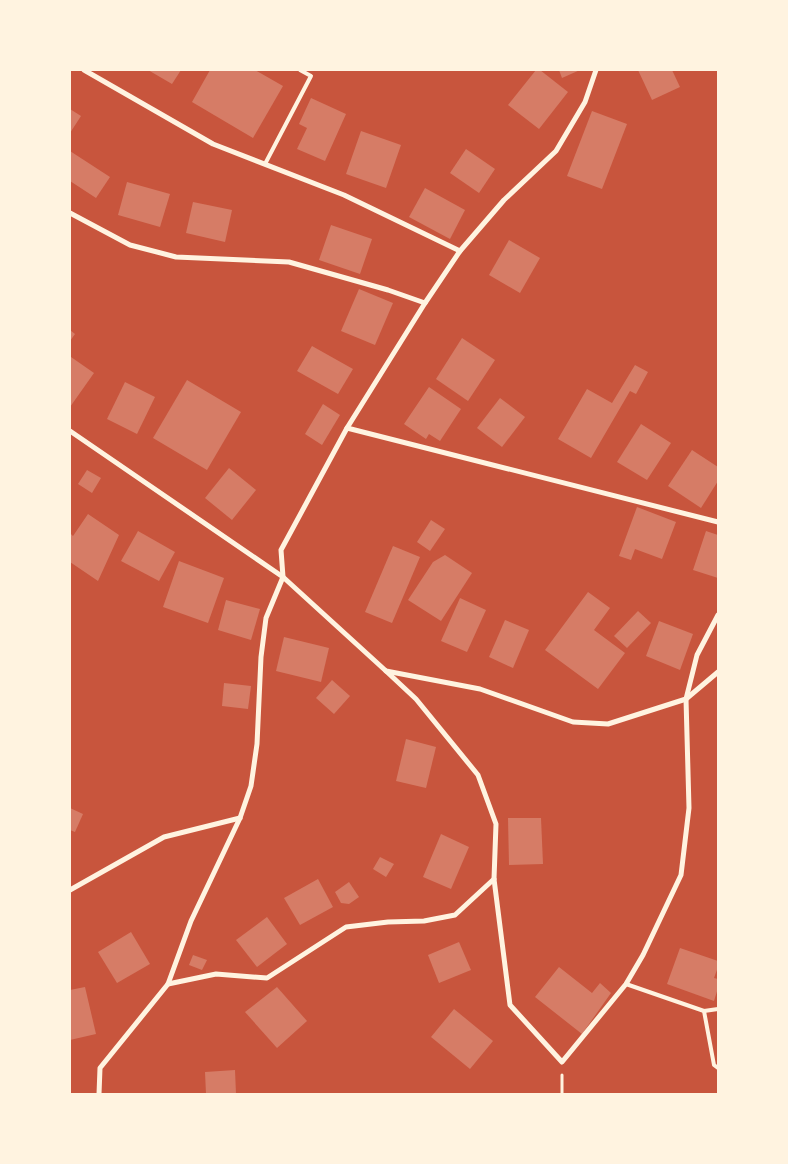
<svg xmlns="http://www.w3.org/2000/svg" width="788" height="1164" viewBox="0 0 788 1164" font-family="'Golos Text',sans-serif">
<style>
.building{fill:#d67c66}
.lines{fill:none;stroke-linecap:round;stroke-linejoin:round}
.path{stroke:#fff3e0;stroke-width:3}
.service{stroke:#fff3e0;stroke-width:4}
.minor{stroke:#fff3e0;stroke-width:5}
</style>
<rect width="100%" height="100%" fill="#c8553d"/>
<g class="building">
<path d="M148,70h33l-9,14z"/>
<path d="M210,70h45l28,16 -30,52 -61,-36z"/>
<path d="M536,70h4l28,22 -29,37 -31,-24z"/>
<path d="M559,70h21l-18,8z"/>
<path d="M638,70h34l8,17 -28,13z"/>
<path d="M311,98l35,16 -21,47 -28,-12 10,-21 -8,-4z"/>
<path d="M70,109l11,7 -11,17z"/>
<path d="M592,111l35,13 -25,65 -35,-13z"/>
<path d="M361,131l40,14 -15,43 -40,-14z"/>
<path d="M466,149l29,20 -16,24 -29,-20z"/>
<path d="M70,151l40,26 -14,21 -26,-17z"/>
<path d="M127,182l43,12 -10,33 -42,-12z"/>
<path d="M425,188l40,22 -15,29 -41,-22z"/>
<path d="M193,202l39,8 -7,32 -39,-9z"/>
<path d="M331,225l41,14 -12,35 -41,-14z"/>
<path d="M509,240l31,18 -20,35 -31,-18z"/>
<path d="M359,289l34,14 -18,42 -34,-14z"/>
<path d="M70,330l5,4 -5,7z"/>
<path d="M462,338l33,22 -27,41 -32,-22z"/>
<path d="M312,346l41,23 -15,25 -41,-23z"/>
<path d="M71,357l23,16 -24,34v-49z"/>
<path d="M635,365l13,7 -12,22 -6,-3 -39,67 -33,-19 29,-50 25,14z"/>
<path d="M187,380l54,32 -34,58 -54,-32z"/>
<path d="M125,382l30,15 -18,37 -30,-15z"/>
<path d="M429,387l32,22 -21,32 -11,-7 -3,5 -22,-15z"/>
<path d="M500,398l25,19 -23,30 -25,-19z"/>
<path d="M323,404l17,11 -18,30 -17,-11z"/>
<path d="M641,424l30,19 -24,37 -30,-18z"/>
<path d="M692,450l26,17v14l-17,27 -33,-22z"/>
<path d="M229,468l27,22 -24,30 -27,-22z"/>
<path d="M87,470l14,8 -9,15 -14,-9z"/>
<path d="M637,507l39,15 -14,37 -27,-10 -4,11 -12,-4z"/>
<path d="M88,514l31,21 -21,46 -28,-19v-29l3,3z"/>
<path d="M431,520l14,9 -15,22 -13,-9z"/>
<path d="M138,531l37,21 -16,29 -38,-20z"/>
<path d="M706,531l12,4v43l-25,-8z"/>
<path d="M393,546l27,11 -28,66 -27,-11z"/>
<path d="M445,555l27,18 -31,48 -33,-21 25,-38z"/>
<path d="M179,561l45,17 -16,45 -45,-16z"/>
<path d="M588,592l22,16 -16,22 31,23 -27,36 -53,-39z"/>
<path d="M460,598l26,12 -19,42 -26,-11z"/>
<path d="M226,600l34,9 -9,31 -33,-10z"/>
<path d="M638,611l13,12 -24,25 -13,-12z"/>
<path d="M505,620l24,10 -16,38 -24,-11z"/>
<path d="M659,621l34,13 -13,36 -34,-14z"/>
<path d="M284,637l45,11 -8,34 -45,-11z"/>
<path d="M332,680l18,16 -16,18 -18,-16z"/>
<path d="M224,683l27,3 -3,23 -26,-3z"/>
<path d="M406,739l30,8 -10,41 -30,-7z"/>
<path d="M70,808l13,6 -8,18 -5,-2z"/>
<path d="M508,818h33l2,46 -34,1z"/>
<path d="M441,834l28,13 -18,42 -28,-12z"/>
<path d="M380,857l14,7 -8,13 -13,-8z"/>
<path d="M318,879l15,28 -33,18 -16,-27z"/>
<path d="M349,882l10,15 -10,7 -8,-1 -6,-11z"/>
<path d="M267,917l20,27 -30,23 -21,-27z"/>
<path d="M131,932l19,32 -33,19 -19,-31z"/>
<path d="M459,942l12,28 -32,13 -11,-28z"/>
<path d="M680,948l38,13v6l-4,11 4,1v9l-4,13 -47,-17z"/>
<path d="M193,955l14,5 -5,10 -13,-5z"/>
<path d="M559,967l33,26 8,-10 11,10 -29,41 -47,-37z"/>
<path d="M85,987l11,47 -26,6v-50z"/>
<path d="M277,987l30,34 -30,27 -32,-36z"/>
<path d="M454,1009l39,32 -23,28 -39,-32z"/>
<path d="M235,1070l1,24h-30l-1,-22z"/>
</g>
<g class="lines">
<path class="path" d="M562,1075v19"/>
<g class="service">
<path d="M265,164l46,-88 -11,-6"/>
<path d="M626,984l78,27 10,54 4,3"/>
<path d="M704,1011l14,-2"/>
</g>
<g class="minor">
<path d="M84,70l129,74 131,51 116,56"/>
<path d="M70,213l60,32 46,12 113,5 99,28 37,13"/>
<path d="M347,428l371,94"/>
<path d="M70,431l213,146 103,94 94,18 93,33 35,2 78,-25 32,-27"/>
<path d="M386,671l30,28 62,76 18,49 -2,55 16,126 52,57 64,-78 17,-29 38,-80 8,-67 -3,-109 11,-44 21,-40"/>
<path d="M70,890l94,-53 76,-19"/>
<path d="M168,984l48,-10 51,4 79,-51 42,-5 36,-1 31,-6 39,-36"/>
<path d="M99,1094l1,-26 68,-84 23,-63 49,-103 11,-32 6,-42 4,-87 5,-39 17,-41 -2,-27 66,-122 78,-125 35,-52 44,-51 52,-49 29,-49 11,-32"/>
</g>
</g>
<rect width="788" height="1164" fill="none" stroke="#fff3e0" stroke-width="142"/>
</svg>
